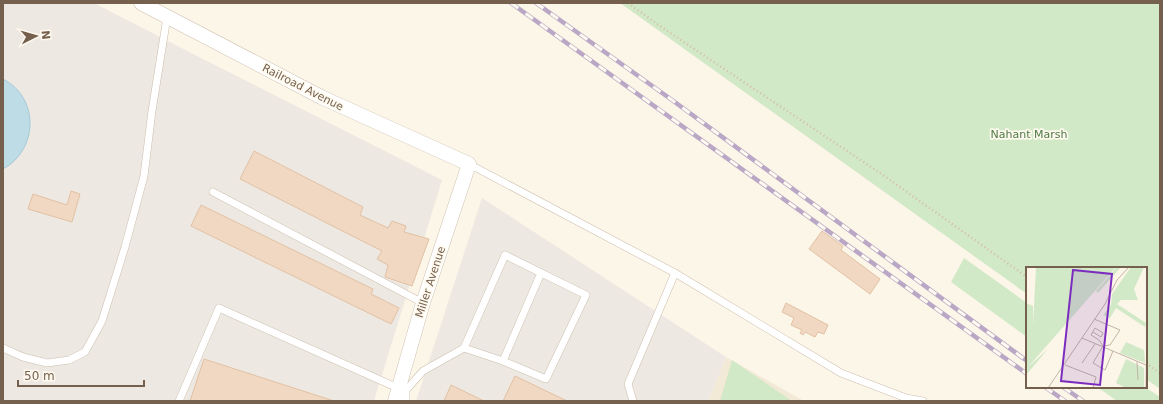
<svg xmlns="http://www.w3.org/2000/svg" width="1163" height="404" viewBox="0 0 1163 404" font-family="'DejaVu Sans',sans-serif">
<style>
.residential{fill:#f3e9d7}
.industrial{fill:#ede8e2}
.green{fill:#d2e9c7}
.water{fill:#bedce5;stroke:#a4cad6}
.building{fill:#f0d8c2;stroke:#e2c1a3}
.lines{fill:none;stroke-linecap:round;stroke-linejoin:round}
.lane-casing{stroke:#cdbfaf;stroke-width:8}
.street-casing{stroke:#cdbfaf;stroke-width:15}
.path{stroke:#d5bca4;stroke-width:2.5;stroke-dasharray:1 3;stroke-linecap:butt}
.lane{stroke:#fff;stroke-width:7}
.street{stroke:#fff;stroke-width:14}
.rail-casing{stroke:#baa7c6;stroke-width:4.5}
.rail{stroke:#fefaef;stroke-width:3;stroke-dasharray:9;stroke-linecap:butt}
.labels{text-anchor:middle;stroke-width:3.5;stroke-linejoin:round;paint-order:stroke}
.street-label{font-size:11px;fill:#755f4d;stroke:#fefaef}
.park-label{font-size:11px;fill:#507a45;stroke:#fefaef}
.inset-road{fill:none;stroke:#c2b5a6;stroke-width:1}
.view{fill:#7b2cbf;fill-opacity:0.15;stroke:#7b2cbf;stroke-width:2}
.inset-edge{fill:none;stroke:#755f4d;stroke-width:2}
</style>
<rect width="100%" height="100%" fill="#fcf6e9"/>
<path class="residential" d="M726,357l78,44h-96z"/>
<g class="industrial">
<path d="M3,3h91l107,55 241,122 -68,221h-371z"/>
<path d="M482,198l244,159 -18,44h-292z"/>
</g>
<g class="green">
<path d="M620,3h540v386l-14,-10v-111h-119v26z"/>
<path d="M964,258l63,45v34l-76,-55z"/>
<path d="M732,360l60,41h-72z"/>
<path d="M1097,387h48l15,10v4h-43z"/>
</g>
<path class="water" d="M3,79c37,19 35,71 0,90z"/>
<g class="building">
<path d="M254,151l109,56 -3,8 28,13 4,-7 14,5 -2,6 25,7 -17,47 -27,-9 3,-12 -11,-6 5,-8 -142,-72z"/>
<path d="M71,191l9,3 -8,28 -44,-13 5,-15 34,11z"/>
<path d="M201,205l172,84 -2,5 28,14 -8,16 -200,-98z"/>
<path d="M822,231l21,15 -2,4 39,29 -10,15 -61,-45z"/>
<path d="M786,303l42,22 -4,9 -6,-2 -3,5 -10,-5 -2,3 -3,-2 2,-3 -11,-5 3,-7 -12,-6z"/>
<path d="M204,359l130,42h-144z"/>
<path d="M515,376l52,25h-64z"/>
<path d="M451,385l33,16h-40z"/>
</g>
<g class="lines">
<defs>
<g id="lane">
<path d="M469,164l206,109 166,100 65,25 17,3"/>
<path d="M213,192l210,111"/>
<path d="M3,348l20,9 24,6 22,-3 16,-8 17,-31 23,-74 19,-71 8,-65 15,-94"/>
<path d="M464,348l39,13"/>
<path d="M179,401l40,-93 181,81"/>
<path d="M406,401v-11l17,-19 41,-23 41,-93 81,40 -40,84 -43,-18 38,-88"/>
<path d="M633,401l-5,-17 47,-111"/>
</g>
<path id="street" d="M141,3l180,94 148,67 -46,139 -28,98"/>
</defs>
<use href="#lane" class="lane-casing"/>
<use href="#street" class="street-casing"/>
<g class="path">
<path d="M628,3l29,21 223,149 147,104"/>
<path d="M1146,363l14,10"/>
</g>
<use href="#lane" class="lane"/>
<use href="#street" class="street"/>
<defs>
<g id="rail">
<path d="M511,3l516,371"/>
<path d="M536,3l136,97 355,261"/>
<path d="M1045,387l20,14"/>
<path d="M1063,387l20,14"/>
</g>
</defs>
<use href="#rail" class="rail-casing"/>
<use href="#rail" class="rail"/>
</g>
<g class="labels">
<g class="street-label">
<text transform="translate(303 87) rotate(27)" y="4">Railroad Avenue</text>
<text transform="translate(430 282) rotate(-72)" y="4">Miller Avenue</text>
</g>
<g class="park-label">
<text x="1029" y="138">Nahant Marsh</text>
</g>
</g>
<g transform="translate(1026 267)">
<rect width="121" height="121" fill="#fcf6e9"/>
<path d="M10,0h80l-88,100 20,-18 -22,26v-72l7,3v20zM91,0h4l-23,26 -2,-2zM105,0h13l-10,22 4,11h-17l-4,4 29,19 -1,4 -29,-19 -6,10 -7,-3 8,-10 1,-11zM100,75l18,8 1,13 -25,-10zM100,92l18,9v20h-18l-10,-5z" fill="#d2e9c7"/>
<path class="inset-road" d="M68,52l26,11 -10,15 -6,1M67,65l8,5 2,-4 -8,-5 -4,7 8,5 4,6 -10,17 12,7 8,-19M56,71l64,27M111,95l1,18M56,96l13,-19M39,98l31,12 -3,11M22,121l57,-84 12,-24 12,-13M120,121l1,-57"/>
<path class="view" d="M47,3l39,4 -12,111 -39,-4z"/>
<rect width="121" height="121" class="inset-edge"/>
</g>
<rect width="1163" height="404" fill="none" stroke="#755f4d" stroke-width="8"/>
<g transform="translate(36 36) rotate(84)" stroke="#fefaef" stroke-width="3" paint-order="stroke">
<path d="M0-3L7 15L0 10L-7 15Z" fill="#755f4d"/>
<text y="-6" font-size="11" font-weight="bold" text-anchor="middle" fill="#755f4d">N</text>
</g>
<path d="M18 380v6h126v-6" fill="none" stroke="#755f4d" stroke-width="2"/>
<text x="24" y="380" font-size="12" fill="#755f4d" stroke="#fefaef" stroke-width="3" paint-order="stroke">50 m</text>
</svg>
